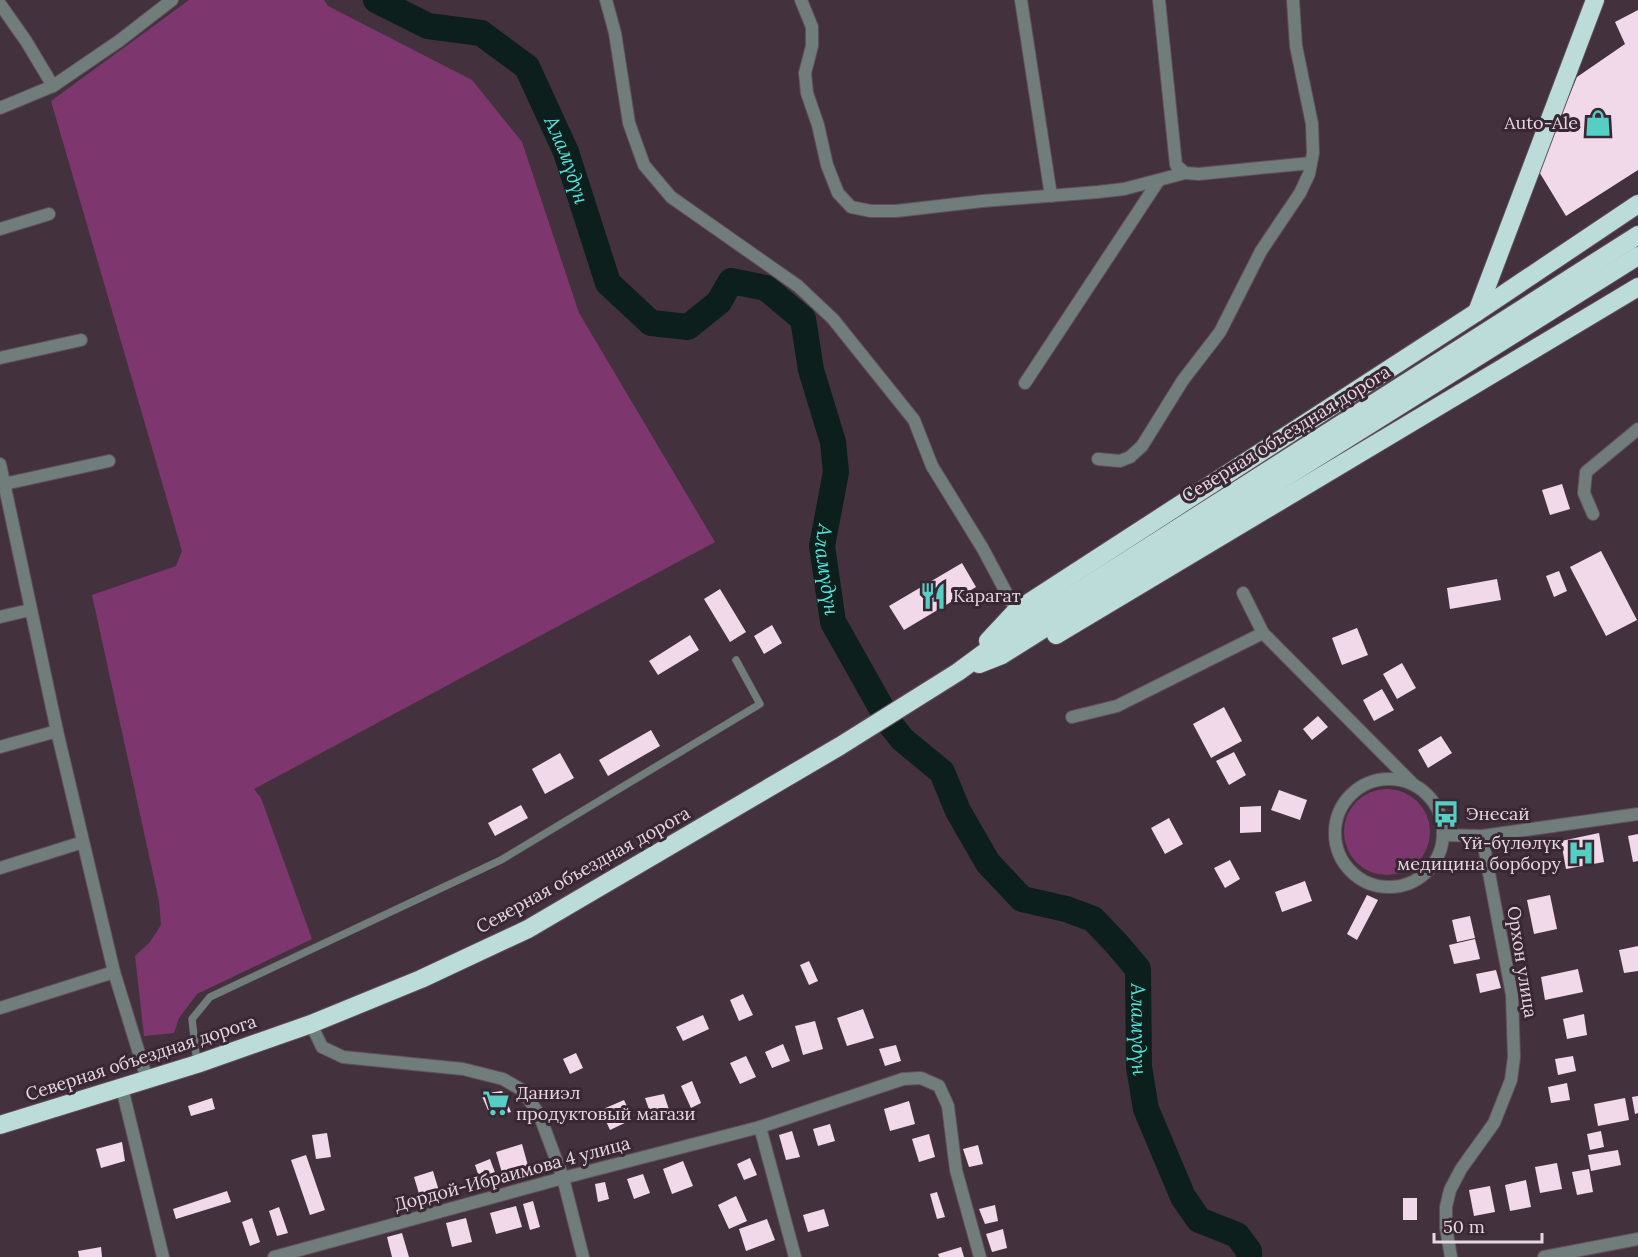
<svg xmlns="http://www.w3.org/2000/svg" width="1638" height="1257" viewBox="0 0 1638 1257" font-family="Lora,serif">
<style>
.green{fill:#7e376e}
.lines{fill:none;stroke-linecap:round;stroke-linejoin:round}
.river{stroke:#0c1f1d;stroke-width:26}
.building{fill:#f2d9ea}
.lane-casing{stroke:#614f5b;stroke-width:8}
.street-casing{stroke:#614f5b;stroke-width:14}
.highway-casing{stroke:#614f5b;stroke-width:20}
.lane{stroke:#707d7b;stroke-width:7}
.street{stroke:#707d7b;stroke-width:12}
.highway{stroke:#bcdcd9;stroke-width:18}
.labels{text-anchor:middle;stroke-width:6;stroke-linejoin:round;paint-order:stroke}
.poi-label{font-size:18px;fill:#e5d9e1;stroke:#392734;text-anchor:start}
.street-label{font-size:18px;fill:#e5d9e1;stroke:#392734}
.water-label{font-size:20px;font-style:italic;fill:#58e6db;stroke:#392734}
</style>
<rect width="100%" height="100%" fill="#44313e"/>
<g class="green">
<path d="M189,0h135l4,6 144,74 50,62 57,171 136,229 -461,247 7,9 51,141 -115,55 -18,24 -5,15 -30,3 -9,-80 15,-14 11,-17 -2,-24 -67,-306 84,-29 6,-15 -131,-450z"/>
<circle cx="1387" cy="832" r="43"/>
</g>
<g class="lines">
<path class="river" id="s1" d="M376,0l52,26 53,7 46,34 39,85 42,131 43,40 37,4 31,-25 12,-21 35,7 37,31 8,51 22,72 3,30 -14,74 11,76 58,103 11,14 40,33 16,39 30,52 34,36 44,10 27,10 23,24 22,26 1,98 7,42 37,88 16,23 38,15 12,16v6"/>
</g>
<g class="building">
<path d="M1638,10v160l-72,46 -28,-46 39,-93 48,-33 -10,-22z"/>
<path d="M1562,484l8,25 -20,6 -8,-25z"/>
<path d="M1601,551l36,69 -31,16 -36,-69z"/>
<path d="M962,563l14,24 -72,43 -15,-24z"/>
<path d="M1559,571l8,20 -13,6 -8,-21z"/>
<path d="M1497,579l4,21 -51,9 -3,-21z"/>
<path d="M720,589l26,43 -16,10 -26,-43z"/>
<path d="M772,625l10,18 -18,11 -10,-18z"/>
<path d="M1357,628l11,27 -26,10 -10,-27z"/>
<path d="M690,635l9,15 -41,25 -9,-14z"/>
<path d="M1402,663l14,25 -19,11 -14,-25z"/>
<path d="M1382,689l12,21 -20,11 -11,-21z"/>
<path d="M1224,707l18,34 -31,17 -18,-34z"/>
<path d="M1318,716l10,11 -16,13 -9,-11z"/>
<path d="M651,730l9,16 -52,30 -9,-16z"/>
<path d="M1441,736l11,17 -24,15 -10,-18z"/>
<path d="M1234,752l12,23 -17,10 -13,-24z"/>
<path d="M560,753l14,25 -29,16 -13,-25z"/>
<path d="M1279,790l28,10 -7,20 -29,-10z"/>
<path d="M521,805l7,13 -33,18 -7,-13z"/>
<path d="M1261,806v26l-21,1v-26z"/>
<path d="M1169,818l14,26 -18,10 -14,-26z"/>
<path d="M1599,833l5,29 -38,7 -5,-28z"/>
<path d="M1638,834v27l-5,1 -5,-26z"/>
<path d="M1230,860l10,19 -15,9 -11,-20z"/>
<path d="M1305,881l7,20 -30,11 -7,-20z"/>
<path d="M1367,895l11,5 -21,40 -10,-6z"/>
<path d="M1550,895l7,34 -23,5 -7,-34z"/>
<path d="M1470,916l5,22 -18,4 -5,-22z"/>
<path d="M1475,939l5,20 -26,5 -5,-19z"/>
<path d="M1638,946v25l-14,2 -5,-23z"/>
<path d="M809,961l9,20 -9,4 -9,-20z"/>
<path d="M1578,969l5,23 -38,8 -4,-23z"/>
<path d="M1496,970l5,18 -21,5 -4,-19z"/>
<path d="M743,994l10,21 -14,6 -9,-21z"/>
<path d="M863,1009l11,29 -27,8 -10,-28z"/>
<path d="M1584,1014l3,21 -20,4 -4,-20z"/>
<path d="M703,1015l6,14 -26,12 -7,-14z"/>
<path d="M815,1021l8,28 -20,6 -8,-29z"/>
<path d="M783,1044l7,17 -18,7 -7,-16z"/>
<path d="M896,1045l5,16 -16,5 -6,-17z"/>
<path d="M576,1053l7,15 -13,6 -7,-15z"/>
<path d="M746,1056l10,21 -16,7 -10,-21z"/>
<path d="M1573,1056l3,15 -18,4 -3,-16z"/>
<path d="M692,1081l9,22 -10,5 -10,-22z"/>
<path d="M1567,1083l3,17 -19,3 -3,-16z"/>
<path d="M502,1091l9,21 -20,5 -10,-23z"/>
<path d="M664,1094l6,19 -18,5 -7,-20z"/>
<path d="M1638,1096v17l-3,1 -3,-17z"/>
<path d="M212,1098l3,11 -24,7 -3,-10z"/>
<path d="M1625,1098l4,22 -31,6 -4,-22z"/>
<path d="M624,1100l9,19 -23,11 -9,-20z"/>
<path d="M909,1101l6,23 -25,7 -6,-22z"/>
<path d="M830,1124l5,17 -17,5 -5,-17z"/>
<path d="M792,1131l8,26 -14,3 -7,-25z"/>
<path d="M1601,1131l3,16 -14,3 -3,-16z"/>
<path d="M327,1133l4,24 -15,2 -4,-24z"/>
<path d="M929,1134l6,23 -16,5 -7,-23z"/>
<path d="M122,1142l3,19 -24,7 -5,-19z"/>
<path d="M522,1144l8,29 -26,7 -8,-28z"/>
<path d="M978,1145l5,19 -14,3 -6,-18z"/>
<path d="M1618,1150l3,15 -30,6 -3,-16z"/>
<path d="M306,1155l19,55 -15,5 -19,-55z"/>
<path d="M750,1158l7,17 -13,5 -7,-16z"/>
<path d="M490,1159l7,19 -16,5 -6,-18z"/>
<path d="M683,1161l10,25 -21,8 -9,-25z"/>
<path d="M1557,1163l5,26 -22,4 -5,-26z"/>
<path d="M1589,1169l4,23 -16,3 -5,-23z"/>
<path d="M433,1171l6,20 -19,6 -6,-20z"/>
<path d="M643,1174l7,19 -16,6 -7,-20z"/>
<path d="M1526,1180l5,27 -21,4 -5,-26z"/>
<path d="M605,1182l4,17 -11,3 -3,-18z"/>
<path d="M1490,1186l5,26 -21,4 -5,-26z"/>
<path d="M227,1191l4,11 -55,17 -3,-10z"/>
<path d="M937,1192l8,25 -8,2 -7,-25z"/>
<path d="M736,1196l11,25 -18,8 -11,-24z"/>
<rect x="1403" y="1198" width="14" height="22"/>
<path d="M533,1201l7,26 -10,3 -7,-26z"/>
<path d="M995,1205l3,16 -13,3 -6,-15z"/>
<path d="M516,1206l6,21 -26,7 -6,-21z"/>
<path d="M279,1207l9,26 -11,3 -8,-25z"/>
<path d="M824,1209l5,17 -21,6 -5,-17z"/>
<path d="M252,1218l8,24 -10,4 -8,-24z"/>
<path d="M466,1218l6,24 -20,5 -6,-24z"/>
<path d="M767,1219l8,21 -29,11 -7,-22z"/>
<path d="M1003,1229l4,19 -15,4 -6,-18z"/>
<path d="M402,1233l7,24h-17l-5,-20z"/>
<path d="M101,1247l1,10h-23l-1,-6z"/>
<path d="M961,1247l3,10h-25l-1,-3z"/>
</g>
<g class="lines">
<defs>
<path id="lane" d="M197,1063l-5,-44 18,-22 291,-137 259,-156 -24,-44"/>
<g id="street">
<path d="M606,0l9,33 14,90 15,42 27,32 127,89 35,33 81,101 18,46 51,83 33,62"/>
<path d="M801,0l11,27v19l-7,27 2,20 11,32 9,40 11,28 13,14 20,4h25l87,-10 115,-9 26,-3 61,-16"/>
<path d="M1021,0l30,196"/>
<path d="M1159,0l17,165 9,8 14,1 112,-11"/>
<path d="M0,4l26,37 27,45 -53,22"/>
<path d="M53,86l66,-45 53,-41"/>
<path d="M0,229l49,-15"/>
<path d="M0,358l81,-18"/>
<path d="M1025,383l134,-203"/>
<path d="M1098,459l22,2 10,-4 12,-11 41,-66 37,-48 41,-81 39,-58 9,-19 4,-21 -1,-29 -16,-78 -3,-46"/>
<path d="M0,464l57,267 57,241 33,107"/>
<path d="M0,485l109,-24"/>
<path d="M1593,514l-9,-21 2,-21 52,-43"/>
<path d="M1243,593l20,40 149,150"/>
<path d="M0,617l30,-7"/>
<path d="M1072,717l45,-11 146,-73"/>
<path d="M0,747l57,-16"/>
<circle cx="1389" cy="833" r="54"/>
<path d="M1444,835l38,1 156,-22"/>
<path d="M0,868l83,-26"/>
<path d="M0,1008l114,-36"/>
<path d="M311,1024l11,23 21,10 120,12 40,10 19,11 17,24 24,64 20,79"/>
<path d="M122,1088l41,169"/>
<path d="M760,1127l35,130"/>
<path d="M274,1257l289,-79 197,-51 143,-48 18,-1 18,8 9,20 8,64 24,87"/>
<path d="M1451,1257l-5,-29v-21l4,-17 11,-21 33,-46 17,-43 3,-23 -2,-62 -30,-159"/>
<path d="M1544,1257l94,-18"/>
</g>
<g id="highway">
<path d="M1477,312l118,-312"/>
<path d="M1056,635l582,-348"/>
<path d="M988,641l28,-30 461,-299 161,-108"/>
<path d="M979,664l23,-9 636,-399"/>
<path d="M0,1125l197,-61 114,-40 110,-45 107,-50 312,-183 118,-74 38,-28 642,-409"/>
</g>
</defs>
<use href="#lane" class="lane-casing"/>
<use href="#street" class="street-casing"/>
<use href="#highway" class="highway-casing"/>
<use href="#lane" class="lane"/>
<use href="#street" class="street"/>
<use href="#highway" class="highway"/>
</g>
<defs>
<symbol id="shop-bare" viewBox="-9 -9 18 18"><path d="M-5-2.5h2.3a2.7 3.5 0 0 1 5.4 0H5L5.5 6h-11ZM-1.5-2.5h3a1.5 2.3 0 0 0-3 0Z" fill="#56cec4" stroke="#392734" stroke-width="2.5" paint-order="stroke"/></symbol>
<symbol id="restaurant-bare" viewBox="-9 -9 18 18"><path d="M-5-6h1v4h1v-4h1v4h1v-4h1v5L-1.5 .5V6h-2V.5L-5-1ZM5-6V6H3V1.5H1.5Q1.5-4 5-6Z" fill="#56cec4" stroke="#392734" stroke-width="2.5" paint-order="stroke"/></symbol>
<symbol id="bus-bare" viewBox="-9 -9 18 18"><path d="M-5-6H5V4H4V6H2V4H-2V6H-4V4H-5ZM-3.5-4V0h7V-4ZM-3.5 1.2v1.5H-2V1.2ZM2 1.2v1.5H3.5V1.2Z" fill="#56cec4" stroke="#392734" stroke-width="2.5" paint-order="stroke"/></symbol>
<symbol id="hospital-bare" viewBox="-9 -9 18 18"><path d="M-5-5h3v3.5h4V-5h3V5h-3V1.5h-4V5h-3Z" fill="#56cec4" stroke="#392734" stroke-width="2.5" paint-order="stroke"/></symbol>
<symbol id="supermarket-bare" viewBox="-9 -9 18 18"><path d="M-6-5.5h2.5l.6 2H6L4.5 2H-2.5L-4.4-4H-6ZM-1.5 3.2a1.3 1.3 0 1 0 .1 0ZM3 3.2a1.3 1.3 0 1 0 .1 0Z" fill="#56cec4" stroke="#392734" stroke-width="2.5" paint-order="stroke"/></symbol>
</defs>
<g fill-rule="evenodd">
<use href="#shop-bare" x="1579" y="104" width="38" height="38"/>
<use href="#restaurant-bare" x="914" y="577" width="38" height="38"/>
<use href="#bus-bare" x="1427" y="795" width="38" height="38"/>
<use href="#hospital-bare" x="1562" y="834" width="38" height="38"/>
<use href="#supermarket-bare" x="477" y="1084" width="38" height="38"/>
</g>
<g class="labels">
<g class="poi-label">
<text x="1578" y="129" text-anchor="end">Auto-Ale</text>
<text x="953" y="602">Карагат</text>
<text x="1466" y="820">Энесай</text>
<text x="1561" y="849" text-anchor="end">Үй-бүлөлүк<tspan x="1561" dy="21">медицина борбору</tspan></text>
<text x="516" y="1099">Даниэл<tspan x="516" dy="21">продуктовый магази</tspan></text>
</g>
<g class="street-label">
<text transform="translate(1286 434) rotate(-32)" y="6">Северная объездная дорога</text>
<text transform="translate(583 870) rotate(-29)" y="6">Северная объездная дорога</text>
<text transform="translate(1522 962) rotate(81)" y="6">Орхон улица</text>
<text transform="translate(141 1058) rotate(-18)" y="6">Северная объездная дорога</text>
<text transform="translate(512 1174) rotate(-15)" y="6">Дордой-Ибраимова 4 улица</text>
</g>
<g class="water-label">
<text dy="7" stroke="none"><textPath href="#s1" startOffset="270">Аламүдүн</textPath></text>
<text dy="7" stroke="none"><textPath href="#s1" startOffset="900">Аламүдүн</textPath></text>
<text dy="7" stroke="none"><textPath href="#s1" startOffset="1494">Аламүдүн</textPath></text>
</g>
</g>
<path d="M1434 1233v9h108v-9" fill="none" stroke="#e5d9e1" stroke-width="3"/>
<text x="1443" y="1233" font-size="18" fill="#e5d9e1" stroke="#392734" stroke-width="4.5" paint-order="stroke">50 m</text>
</svg>
